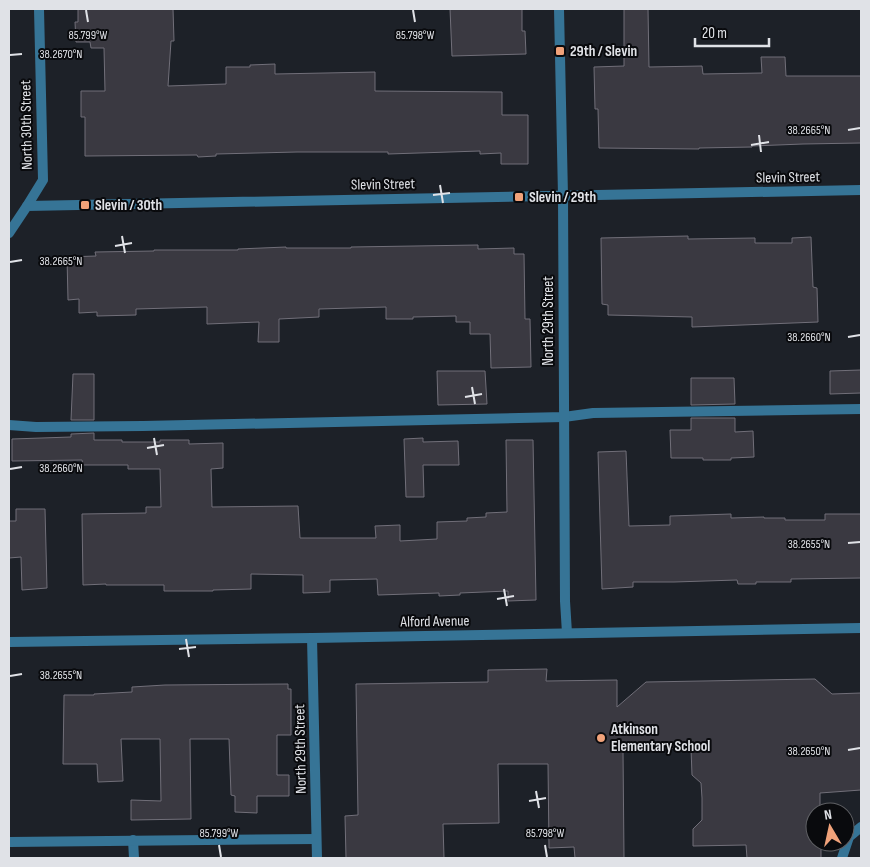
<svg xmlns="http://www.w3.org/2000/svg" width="870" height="867" viewBox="0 0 870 867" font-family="'Sofia Sans Condensed',sans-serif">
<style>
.building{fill:#3a3941;stroke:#716f79}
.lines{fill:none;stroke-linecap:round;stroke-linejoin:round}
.service{stroke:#367496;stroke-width:10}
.minor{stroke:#367496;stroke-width:10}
.ticks{fill:none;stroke:#e0e2e7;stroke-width:2}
.poi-dot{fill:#f0a27a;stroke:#090a0d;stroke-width:2}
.labels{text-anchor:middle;stroke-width:4;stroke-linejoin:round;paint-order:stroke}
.poi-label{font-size:15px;font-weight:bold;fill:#e0e2e7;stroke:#090a0d;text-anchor:start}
.street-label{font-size:15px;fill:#e0e2e7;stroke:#090a0d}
.ticks-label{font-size:12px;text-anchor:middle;fill:#e0e2e7;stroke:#090a0d;stroke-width:4;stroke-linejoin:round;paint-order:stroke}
</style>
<rect width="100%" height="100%" fill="#1d2128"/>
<g class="building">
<path d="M78,9h95l1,32h-3l-3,45 58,-2v-17h24v-2l25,-1v10l100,-2v19l127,1v23h26v49h-27v-11l-21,1v-3l-92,3v-2h-91l-81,2v2l-18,1 -1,-2 -112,1v-39h-4v-26h24l-1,-43h-13l-1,-6h-14l-1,-20h3z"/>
<path d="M450,9h72v22h3l1,23 -74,2z"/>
<path d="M624,9h24l1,58 53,-1 1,8 59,-1 -1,-16h24l1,19h75v67l-58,1 -51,2v1l-53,1v1l-100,-1 -1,-39h-3l-1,-42 30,-1z"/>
<path d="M688,236v3l67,-1v5h37v-5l19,-1 2,50 4,1 1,34 -126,5v-10l-84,-2v-10l-6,-1 -1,-66z"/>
<path d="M478,245v4l36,-1v6h10l1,65h5l1,48 -40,1 -1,-34h-20v-12h-14v-6l-43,1v2h-27v-12l-67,2v8l-40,2v23h-21l1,-20 -52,2v-17l-71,2v6l-39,1v-4l-18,1v-14l-11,1 -1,-43 29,-1 -1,-4 59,-1v-1h84v-1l48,-2v1h65v-1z"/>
<path d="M861,370v23l-31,1v-23z"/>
<path d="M437,371h48l2,33 -49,1z"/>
<path d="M73,374h21v46h-23z"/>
<path d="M691,378h43l1,26 -44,1z"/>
<path d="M691,418h44v14l18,-1 1,26 -23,1v2h-28v-2h-32l-1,-28h21z"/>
<path d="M94,433v7h28v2h38v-2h29v4l34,-1v25l-12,1 1,38 86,-1 2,32h76l-1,-12 25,-1v16l37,-2v-17l30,-1v-3l19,-1v-4l21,-1 -1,-72h27l3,160 -28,1v-10l-48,2v2l-21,1v-3l-61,2 -1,-16 -47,1v12l-27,1v-18l-52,-1v15l-38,1v1h-49v-6h-58v-1l-23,1 -1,-71 64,-1v-6h15l-1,-38h-32v-4h-45l-1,-5 -70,1v-22l59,-2v-3z"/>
<path d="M423,438v4l35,-1 1,24h-36l1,32h-18l-2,-58z"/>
<path d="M626,451l3,75 41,-1v-9l61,-2v4l33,-1v1h21v2h40v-6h36v64l-70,1v3h-35v2h-18l-1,-4 -63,2h-41v5l-31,2 -4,-137z"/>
<path d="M16,509h29l2,79 -25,2 -1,-33 -12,1v-37h7z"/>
<path d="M547,669l-1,12 71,-1v27l29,-25 169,-3 17,15 29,-1v97l-41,3v19h-5v30h6v16h-74l-1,-13 -53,1v-17l9,-9v-22l-1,-15 -9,-8 -1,-27 -68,2 1,108h-49l-1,-11 -25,1 -1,-84h-50l1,59 -56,1 1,34h-98l-1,-42 13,-1 -2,-131 132,-2v-12z"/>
<path d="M288,684v5h3v46h-14v40h12v21h-32v17l-22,-1v-16l-4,-1 -2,-56h-39l1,80 -60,1v-20l30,1 -1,-62h-39l2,42 -25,1 -1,-18h-34l1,-69h30v-1l38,-2v-5l33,-2z"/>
</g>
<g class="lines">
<g class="service">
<path d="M9,425l27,2 107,-1 421,-9 29,-4 268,-4"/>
<path d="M133,840l1,18"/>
<path d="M9,842l307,-3"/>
<path d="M842,858l7,-21 12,-10"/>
</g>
<g class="minor">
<path d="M559,9l4,187 2,405 2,32"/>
<path d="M27,206l16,-26 -4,-171"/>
<path d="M9,233l18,-27 834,-16"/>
<path d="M312,638l5,220"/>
<path d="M9,642l303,-4 549,-10"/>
</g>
</g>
<path class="ticks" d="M86,10l2,12M413,10l2,12M10,55l12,-1M848,130l12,-2M759,135l2,17M751,145l18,-3M440,185l3,18M433,195l17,-2M122,236l3,17M115,246l17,-3M10,262l12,-2M848,337l12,-2M472,387l3,17M465,397l17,-3M154,438l3,17M147,448l17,-3M10,469l12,-2M848,543l12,-1M504,589l3,17M497,599l17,-3M186,639l3,18M179,649l17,-2M10,676l12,-2M848,750l12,-2M536,791l3,17M529,801l17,-3M219,845l2,12M545,845l2,12"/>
<g class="poi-dot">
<rect x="555" y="46" width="10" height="10" rx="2.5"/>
<rect x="514" y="192" width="10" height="10" rx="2.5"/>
<rect x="80" y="200" width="10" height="10" rx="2.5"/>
<circle cx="601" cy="738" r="5"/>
</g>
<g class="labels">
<g class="poi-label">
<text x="570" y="56">29th / Slevin</text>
<text x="529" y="202">Slevin / 29th</text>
<text x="95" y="210">Slevin / 30th</text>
<text x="611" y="734">Atkinson<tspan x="611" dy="17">Elementary School</tspan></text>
</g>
<g class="street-label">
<text transform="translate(26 125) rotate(-91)" y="5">North 30th Street</text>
<text transform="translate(788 177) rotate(-1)" y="5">Slevin Street</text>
<text transform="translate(383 184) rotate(-1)" y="5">Slevin Street</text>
<text transform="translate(548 321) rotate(-90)" y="5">North 29th Street</text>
<text transform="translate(435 621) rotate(-1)" y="5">Alford Avenue</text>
<text transform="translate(300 749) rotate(-91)" y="5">North 29th Street</text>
</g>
</g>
<g class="ticks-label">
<text x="88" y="39">85.799°W</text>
<text x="415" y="39">85.798°W</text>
<text x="61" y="58">38.2670°N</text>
<text x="809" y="134">38.2665°N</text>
<text x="61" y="265">38.2665°N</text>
<text x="809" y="341">38.2660°N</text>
<text x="61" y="472">38.2660°N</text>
<text x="809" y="548">38.2655°N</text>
<text x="61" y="679">38.2655°N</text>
<text x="809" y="755">38.2650°N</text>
<text x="219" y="837">85.799°W</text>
<text x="545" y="837">85.798°W</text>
</g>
<rect width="870" height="867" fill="none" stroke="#e0e2e7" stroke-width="20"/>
<g transform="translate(830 827) rotate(351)"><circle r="24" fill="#090a0d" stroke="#5f6064"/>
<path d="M0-4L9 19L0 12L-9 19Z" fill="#f0a27a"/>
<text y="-8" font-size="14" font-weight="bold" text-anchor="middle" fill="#e0e2e7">N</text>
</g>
<path d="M695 38v8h74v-8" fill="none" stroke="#e0e2e7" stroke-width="2.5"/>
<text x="702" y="38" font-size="15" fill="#e0e2e7" stroke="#090a0d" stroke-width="4" paint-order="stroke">20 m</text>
</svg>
